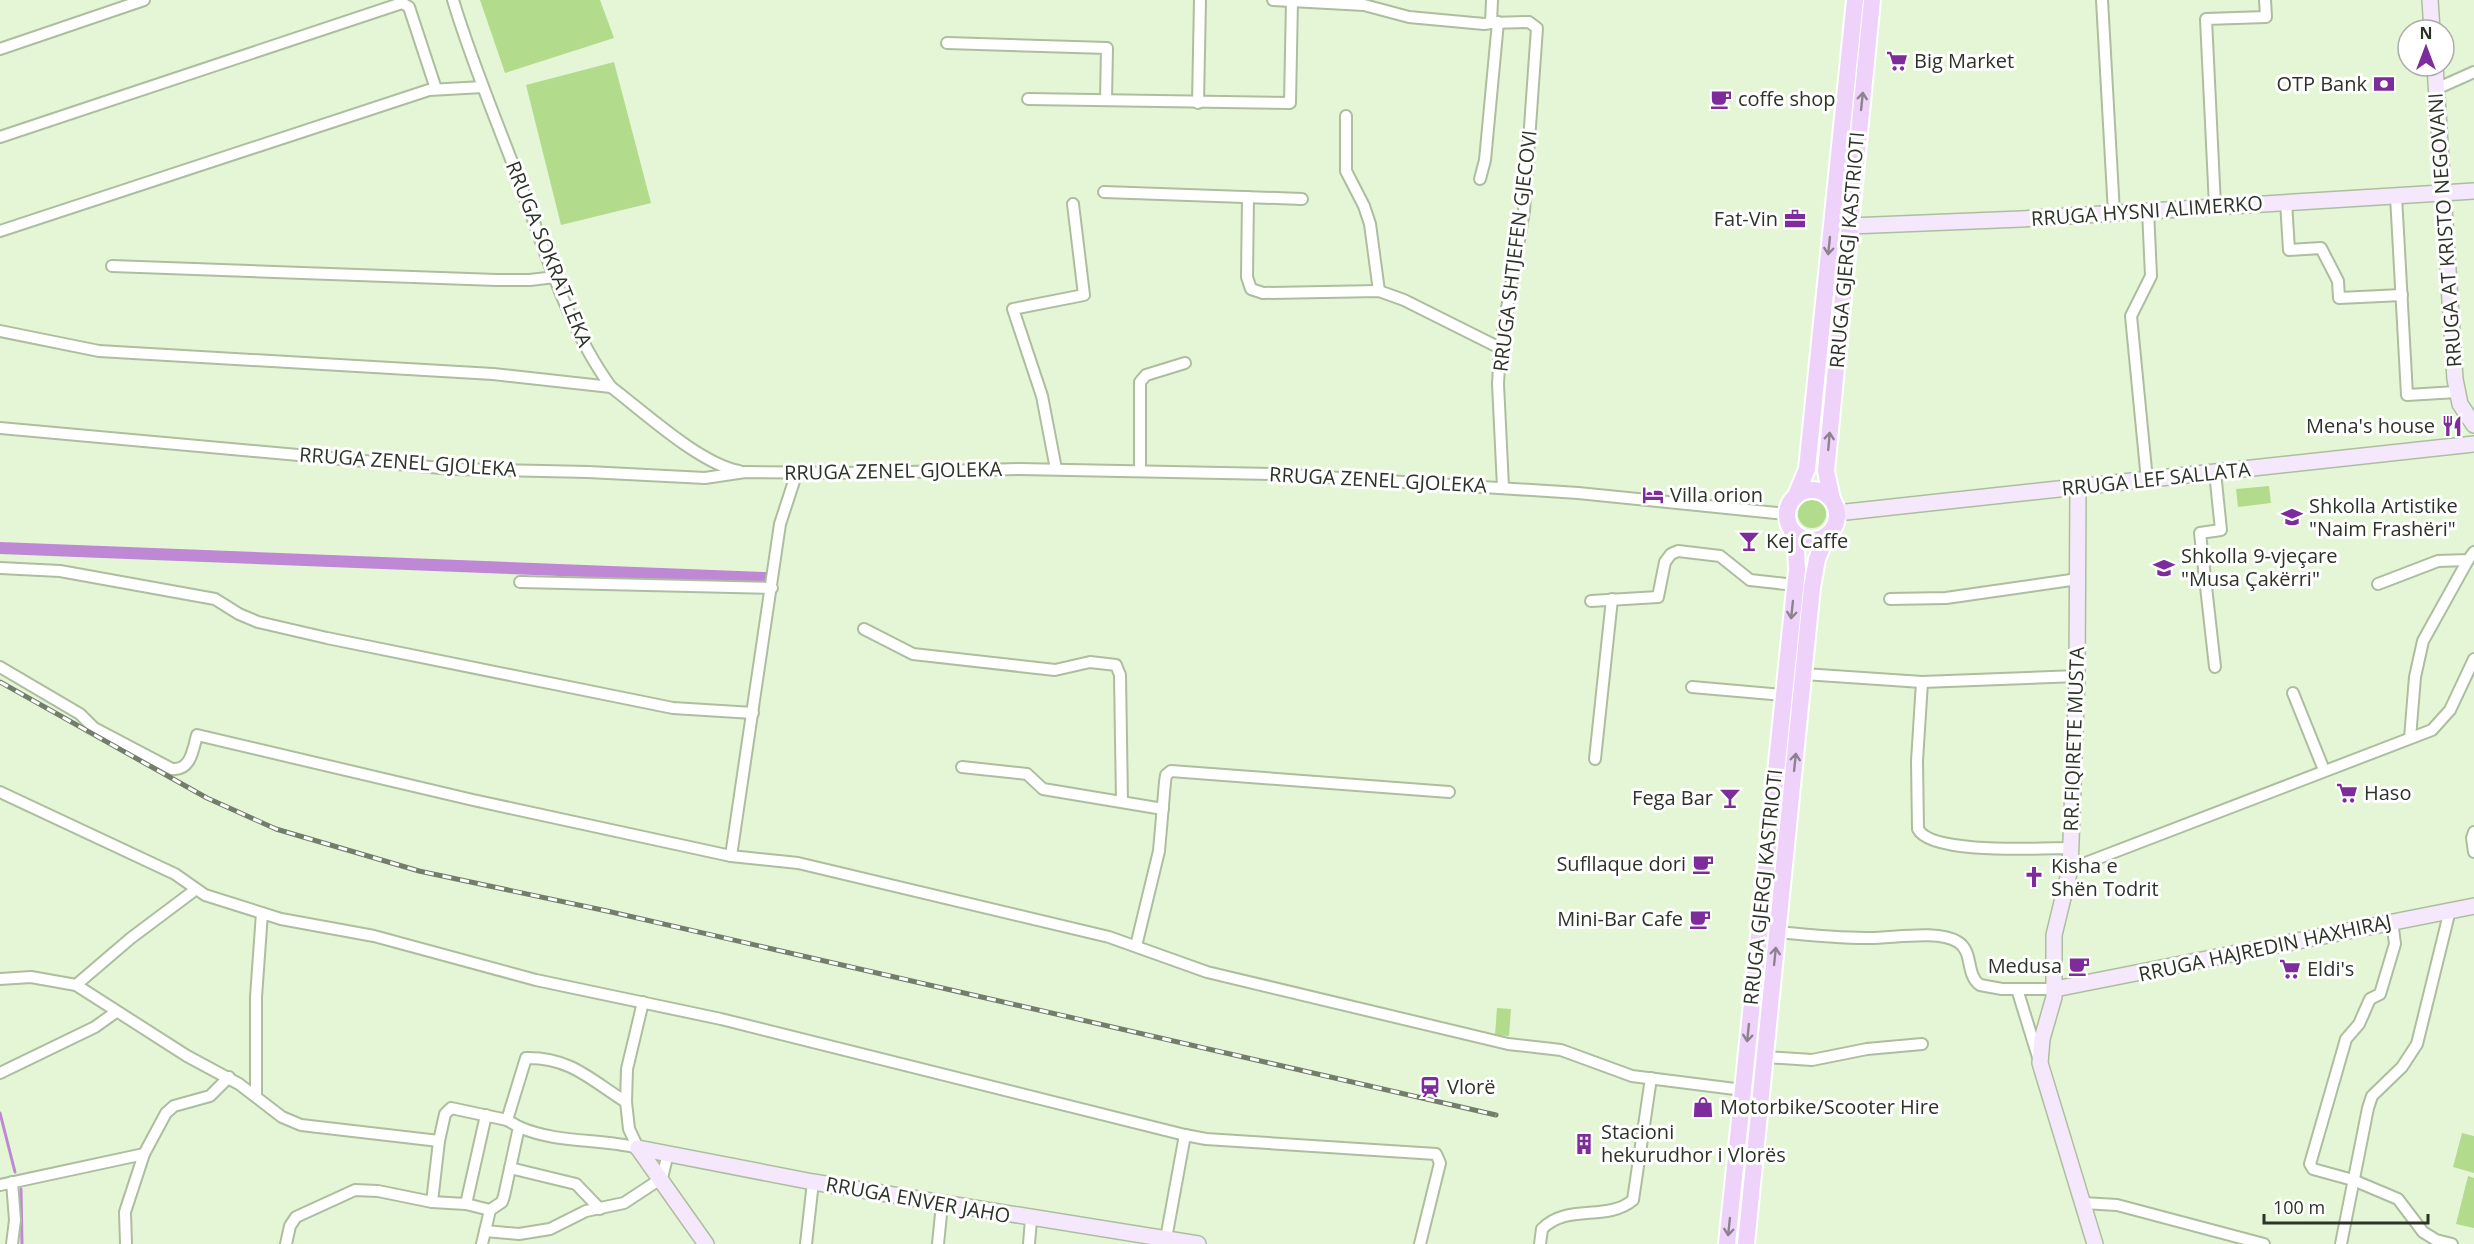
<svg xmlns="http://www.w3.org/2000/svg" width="2474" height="1244" viewBox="0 0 2474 1244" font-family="'Open Sans',sans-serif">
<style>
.green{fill:#b2dc8c}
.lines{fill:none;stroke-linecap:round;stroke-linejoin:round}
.stream{stroke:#be88d5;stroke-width:3}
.canal{stroke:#be88d5;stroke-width:12}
.street-casing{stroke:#adbe9f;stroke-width:14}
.secondary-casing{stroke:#adbe9f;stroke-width:18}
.primary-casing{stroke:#fff;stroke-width:20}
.street{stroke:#fff;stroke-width:10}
.secondary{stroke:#f6e8fc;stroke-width:15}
.primary{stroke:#eed2f9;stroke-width:16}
.rail-casing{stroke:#727d6a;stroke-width:5}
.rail{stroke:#fff;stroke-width:3;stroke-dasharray:9;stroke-linecap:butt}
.oneway{stroke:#8d8290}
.labels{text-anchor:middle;stroke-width:6;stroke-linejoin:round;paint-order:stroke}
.poi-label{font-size:20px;fill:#2c3327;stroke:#fff;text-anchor:start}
.street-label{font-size:20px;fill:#2c3327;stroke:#fff}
</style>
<rect width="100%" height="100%" fill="#e5f6d7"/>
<g class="green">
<path d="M480,0h120l14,38 -109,35z"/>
<path d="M614,62l37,141 -90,22 -35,-140z"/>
<path d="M2269,486l2,17 -33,4 -2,-18z"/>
<circle cx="1812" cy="514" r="14"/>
<path d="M1497,1008l14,1 -2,27 -14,-1z"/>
<path d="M2462,1133l12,3v37l-21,-6z"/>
<path d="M2468,1176l6,2v50l-18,-4z"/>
</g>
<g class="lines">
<g class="stream">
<path d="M0,1113l15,59"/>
<path d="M21,1189l1,55"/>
</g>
<path class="canal" d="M0,548l765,30"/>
<defs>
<g id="street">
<path d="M453,0c18,60 42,117 64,175 27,72 49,150 94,212 33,25 89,77 128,84"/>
<path d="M1273,0l91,5 45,12 75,7 7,-1 1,-23"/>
<path d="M2102,0l12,213"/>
<path d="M1491,23l38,-1 8,6 -13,183 -24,137 -2,36 5,103"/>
<path d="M947,43l160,5 -1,52"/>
<path d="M0,49l144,-49"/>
<path d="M2436,89l38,-17"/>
<path d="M1028,99l262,4 2,-103"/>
<path d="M1198,103l2,-103"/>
<path d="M1346,116v55l18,35 6,18 9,67"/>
<path d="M0,137l402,-134 7,4 27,82"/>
<path d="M1480,179l5,-19 13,-138"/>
<path d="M1104,192l198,7"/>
<path d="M2396,196l11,199 50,-3"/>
<path d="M1248,197l-1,80 4,12 12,4 116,-2 25,9 96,48"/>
<path d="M2286,202l3,48 32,-2 17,33 1,17 63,-3"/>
<path d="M2215,206l-9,-187 60,-2 -1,-17"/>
<path d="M0,231l429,-141 54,-3"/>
<path d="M112,266l384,14h34l25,-3"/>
<path d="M0,331l99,20 394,23 118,13"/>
<path d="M0,428l452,41 136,3 117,6 40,-6 126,1 148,-4 258,5 301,19 208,21"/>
<path d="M1056,469l-14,-73 -29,-87 71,-14 -11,-91"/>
<path d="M1140,470v-88l6,-7 39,-12"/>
<path d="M797,472l-17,52 -49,332 67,7 311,74 98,35 301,72 53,6 71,26 111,14"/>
<path d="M2215,472l6,58 -21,3 15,134"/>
<path d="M2147,480l-16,-164 20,-40 -3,-66"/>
<path d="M0,568l60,3 155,28 24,15 19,8 69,16 346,70 80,5"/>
<path d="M520,582l252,6"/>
<path d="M2378,584l60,-23 30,-1 6,-8"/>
<path d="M1890,599l56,-1 132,-19"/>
<path d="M1591,601l67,-4 7,-35 6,-8 7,-3 42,5 30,24 45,5"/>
<path d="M864,629l49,25 142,16 35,-8 26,3 4,10 2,127"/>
<path d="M0,667l80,47 14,14 78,41c19,2 21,-20 25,-34l276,65 258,56"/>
<path d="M1804,674l118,8 155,-6"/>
<path d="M1922,682l-5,79 1,68c13,26 124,19 154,19"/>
<path d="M1692,687l91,8"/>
<path d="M2293,693l31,77"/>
<path d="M2410,738l5,-61 8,-36 45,-81"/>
<path d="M1595,759l17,-160"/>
<path d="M962,767l65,7 16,15 120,20"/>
<path d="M0,792l175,82 30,21 76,24 93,17 162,44 185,39 464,116 21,4 230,15 4,9 -20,81"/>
<path d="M2474,832l-2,6 2,14"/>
<path d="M2070,869l362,-139 18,-20 24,-51"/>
<path d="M2392,921l3,23 -15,50 -10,5 -11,25 -13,15 -36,125 3,5 40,11 45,19 25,33 13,8 16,4"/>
<path d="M1777,932c30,3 59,6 89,6 24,1 71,-9 92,4 16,10 7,32 22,43l22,4h53"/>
<path d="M1136,946l23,-95 6,-69 1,-7 5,-4 278,21"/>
<path d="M0,979l31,-2 45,8 111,71 52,28 43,33 19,8 138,16 6,-27 6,-6 56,12 19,-62c44,-1 65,22 100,44l3,27 9,19"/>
<path d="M76,985l55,-47 64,-48"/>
<path d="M2017,989l21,68"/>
<path d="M1765,1057l47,3 55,-11 55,-5"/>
<path d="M0,1073l95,-46 21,-15"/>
<path d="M256,1096v-99l6,-84"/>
<path d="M626,1102l1,-33 16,-67"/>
<path d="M519,1127c40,17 79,11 119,21"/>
<path d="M439,1141l-7,61 34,2 24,6 12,-8 2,-6 15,-69 -12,-7"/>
<path d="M510,1168l66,16 24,25"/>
<path d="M0,1185l144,-31 22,-41 8,-7 36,-10 19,-19"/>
<path d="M2083,1203l34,2 147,39"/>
<path d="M466,1204l20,-89"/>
<path d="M485,1231l34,3 31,-5 36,-18 38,-8 38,-25 6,-25"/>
<path d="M12,1244l3,-24 -3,-38"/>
<path d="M126,1244l-1,-32 19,-58"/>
<path d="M286,1244l4,-18 6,-9 59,-27 23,1 54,11"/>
<path d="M482,1244l8,-34"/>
<path d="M806,1244l7,-62"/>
<path d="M938,1244l4,-40"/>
<path d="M1029,1244l2,-25"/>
<path d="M1165,1244l20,-109"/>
<path d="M1540,1244l2,-15c25,-26 65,-7 91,-29l18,-122"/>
<path d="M2341,1244l27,-136 4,-12 30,-29 15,-23 33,-134"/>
</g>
<g id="secondary">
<path d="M2430,0l2,30"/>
<path d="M2435,66l20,313 5,25 14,21"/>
<path d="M1850,226l171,-7 453,-28"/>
<path d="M2078,487l-1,189 -7,193 -16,66v62l-12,42 -2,24 55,181"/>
<path d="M1837,513l637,-69"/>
<path d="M2055,989l419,-83"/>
<path d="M638,1148l175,34 385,62"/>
<path d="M638,1148l68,96"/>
</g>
<g id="primary">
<circle cx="1812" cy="515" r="25"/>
<path d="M1797,493l10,-24 48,-469"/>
<path d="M1832,499l-6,-28 46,-471"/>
<path d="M1727,1244l70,-674 -1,-24 -4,-15"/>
<path d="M1746,1244l66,-657 5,-28 10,-24"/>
</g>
</defs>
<use href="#street" class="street-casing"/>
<use href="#secondary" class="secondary-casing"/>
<use href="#primary" class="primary-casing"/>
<use href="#street" class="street"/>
<use href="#secondary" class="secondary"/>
<use href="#primary" class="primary"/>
<defs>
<path id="rail" d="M0,682l207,116 69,31 143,42 188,40 889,204"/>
</defs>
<use href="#rail" class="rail-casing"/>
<use href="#rail" class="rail"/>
</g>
<defs><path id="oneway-shaft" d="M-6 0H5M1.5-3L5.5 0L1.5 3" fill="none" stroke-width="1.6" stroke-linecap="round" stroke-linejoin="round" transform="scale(1.5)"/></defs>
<g class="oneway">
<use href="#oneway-shaft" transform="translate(1862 101) rotate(-84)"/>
<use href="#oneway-shaft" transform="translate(1829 246) rotate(96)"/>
<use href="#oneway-shaft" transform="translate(1829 441) rotate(-85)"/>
<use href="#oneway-shaft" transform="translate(1792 610) rotate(96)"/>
<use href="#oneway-shaft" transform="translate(1795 762) rotate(-84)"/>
<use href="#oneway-shaft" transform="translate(1775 956) rotate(-84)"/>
<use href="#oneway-shaft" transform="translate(1748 1033) rotate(96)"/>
<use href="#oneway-shaft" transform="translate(1729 1227) rotate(96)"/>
</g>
<defs>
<symbol id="supermarket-bare" viewBox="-9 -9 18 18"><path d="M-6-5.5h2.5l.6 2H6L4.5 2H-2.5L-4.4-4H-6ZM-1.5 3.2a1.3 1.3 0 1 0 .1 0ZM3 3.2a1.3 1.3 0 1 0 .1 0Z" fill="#7e2c9b" stroke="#fff" stroke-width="2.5" paint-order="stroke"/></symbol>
<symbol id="bank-bare" viewBox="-9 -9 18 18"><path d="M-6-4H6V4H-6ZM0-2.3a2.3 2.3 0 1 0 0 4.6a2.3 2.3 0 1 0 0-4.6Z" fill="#7e2c9b" stroke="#fff" stroke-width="2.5" paint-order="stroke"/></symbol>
<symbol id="cafe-bare" viewBox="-9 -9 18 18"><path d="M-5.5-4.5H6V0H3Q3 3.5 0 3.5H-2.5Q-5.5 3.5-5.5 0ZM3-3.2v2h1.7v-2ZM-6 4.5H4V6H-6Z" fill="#7e2c9b" stroke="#fff" stroke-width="2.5" paint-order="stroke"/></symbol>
<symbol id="office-bare" viewBox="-9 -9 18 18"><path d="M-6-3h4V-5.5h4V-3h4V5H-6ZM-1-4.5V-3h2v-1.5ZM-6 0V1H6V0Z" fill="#7e2c9b" stroke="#fff" stroke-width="2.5" paint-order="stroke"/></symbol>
<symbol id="restaurant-bare" viewBox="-9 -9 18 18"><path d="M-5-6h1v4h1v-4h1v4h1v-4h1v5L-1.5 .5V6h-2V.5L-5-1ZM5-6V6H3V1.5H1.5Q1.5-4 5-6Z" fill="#7e2c9b" stroke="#fff" stroke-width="2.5" paint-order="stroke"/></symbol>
<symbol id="hotel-bare" viewBox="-9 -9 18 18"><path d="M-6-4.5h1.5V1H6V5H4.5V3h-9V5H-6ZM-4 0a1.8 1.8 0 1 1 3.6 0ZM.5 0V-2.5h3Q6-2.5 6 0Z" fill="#7e2c9b" stroke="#fff" stroke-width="2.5" paint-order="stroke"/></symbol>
<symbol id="school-bare" viewBox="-9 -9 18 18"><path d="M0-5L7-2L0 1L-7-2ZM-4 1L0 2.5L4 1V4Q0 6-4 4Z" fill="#7e2c9b" stroke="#fff" stroke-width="2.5" paint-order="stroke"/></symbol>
<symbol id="bar-bare" viewBox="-9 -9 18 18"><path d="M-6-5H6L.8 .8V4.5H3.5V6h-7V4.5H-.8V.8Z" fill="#7e2c9b" stroke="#fff" stroke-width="2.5" paint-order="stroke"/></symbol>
<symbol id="church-bare" viewBox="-9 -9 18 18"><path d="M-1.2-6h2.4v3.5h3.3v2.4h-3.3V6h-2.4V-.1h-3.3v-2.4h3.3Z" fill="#7e2c9b" stroke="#fff" stroke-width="2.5" paint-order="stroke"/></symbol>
<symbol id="station-bare" viewBox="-9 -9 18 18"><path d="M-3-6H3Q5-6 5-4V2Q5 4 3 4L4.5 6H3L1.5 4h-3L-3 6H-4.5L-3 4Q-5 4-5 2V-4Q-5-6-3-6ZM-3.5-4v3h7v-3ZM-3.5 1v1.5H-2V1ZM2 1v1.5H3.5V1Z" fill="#7e2c9b" stroke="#fff" stroke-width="2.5" paint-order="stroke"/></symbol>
<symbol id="shop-bare" viewBox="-9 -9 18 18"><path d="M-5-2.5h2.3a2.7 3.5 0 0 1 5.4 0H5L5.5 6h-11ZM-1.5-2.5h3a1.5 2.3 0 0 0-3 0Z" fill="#7e2c9b" stroke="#fff" stroke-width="2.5" paint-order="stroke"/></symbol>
<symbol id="building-bare" viewBox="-9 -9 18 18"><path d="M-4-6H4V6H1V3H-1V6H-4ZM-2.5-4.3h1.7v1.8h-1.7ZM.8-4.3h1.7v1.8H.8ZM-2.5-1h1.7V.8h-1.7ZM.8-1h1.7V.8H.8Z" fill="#7e2c9b" stroke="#fff" stroke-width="2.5" paint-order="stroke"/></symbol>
</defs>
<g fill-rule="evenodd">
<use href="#supermarket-bare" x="1882" y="46" width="30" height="30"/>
<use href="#bank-bare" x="2369" y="69" width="30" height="30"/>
<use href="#cafe-bare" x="1706" y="84" width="30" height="30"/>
<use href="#office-bare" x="1780" y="204" width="30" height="30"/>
<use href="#restaurant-bare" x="2437" y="411" width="30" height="30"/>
<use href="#hotel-bare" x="1638" y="480" width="30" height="30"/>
<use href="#school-bare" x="2277" y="502" width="30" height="30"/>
<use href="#bar-bare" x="1734" y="526" width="30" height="30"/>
<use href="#school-bare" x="2149" y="553" width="30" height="30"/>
<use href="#supermarket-bare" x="2332" y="778" width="30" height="30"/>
<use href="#bar-bare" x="1715" y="783" width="30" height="30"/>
<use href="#cafe-bare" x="1688" y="849" width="30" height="30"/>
<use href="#church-bare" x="2019" y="862" width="30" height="30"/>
<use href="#cafe-bare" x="1685" y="904" width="30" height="30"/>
<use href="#cafe-bare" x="2064" y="951" width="30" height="30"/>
<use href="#supermarket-bare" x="2275" y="954" width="30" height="30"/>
<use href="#station-bare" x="1415" y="1072" width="30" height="30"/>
<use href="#shop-bare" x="1688" y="1092" width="30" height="30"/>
<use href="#building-bare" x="1569" y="1129" width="30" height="30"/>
</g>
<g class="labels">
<g class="poi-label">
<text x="1914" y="68">Big Market</text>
<text x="2367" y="91" text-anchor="end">OTP Bank</text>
<text x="1738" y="106">coffe shop</text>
<text x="1778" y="226" text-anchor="end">Fat-Vin</text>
<text x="2435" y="433" text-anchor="end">Mena's house</text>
<text x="1670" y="502">Villa orion</text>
<text x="2309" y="513">Shkolla Artistike<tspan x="2309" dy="23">"Naim Frashëri"</tspan></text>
<text x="1766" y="548">Kej Caffe</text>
<text x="2181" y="563">Shkolla 9-vjeçare<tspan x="2181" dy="23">"Musa Çakërri"</tspan></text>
<text x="2364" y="800">Haso</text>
<text x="1713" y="805" text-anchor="end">Fega Bar</text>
<text x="1686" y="871" text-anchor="end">Sufllaque dori</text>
<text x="2051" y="873">Kisha e<tspan x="2051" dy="23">Shën Todrit</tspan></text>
<text x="1683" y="926" text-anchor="end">Mini-Bar Cafe</text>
<text x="2062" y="973" text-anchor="end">Medusa</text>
<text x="2307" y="976">Eldi's</text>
<text x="1447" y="1094">Vlorë</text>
<text x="1720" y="1114">Motorbike/Scooter Hire</text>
<text x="1601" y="1139">Stacioni<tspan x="1601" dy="23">hekurudhor i Vlorës</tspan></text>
</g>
<g class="street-label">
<text transform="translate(2147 211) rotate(-4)" y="7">RRUGA HYSNI ALIMERKO</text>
<text transform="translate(2445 230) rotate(-94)" y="7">RRUGA AT KRISTO NEGOVANI</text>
<text transform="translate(1847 250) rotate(-85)" y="7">RRUGA GJERGJ KASTRIOTI</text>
<text transform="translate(1515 251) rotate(-83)" y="7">RRUGA SHTJEFEN GJECOVI</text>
<text transform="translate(549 254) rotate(68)" y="7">RRUGA SOKRAT LEKA</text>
<text transform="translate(408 462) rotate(4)" y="7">RRUGA ZENEL GJOLEKA</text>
<text transform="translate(893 471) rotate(-1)" y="7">RRUGA ZENEL GJOLEKA</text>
<text transform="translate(2156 479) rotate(-6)" y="7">RRUGA LEF SALLATA</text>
<text transform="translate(1378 480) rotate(3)" y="7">RRUGA ZENEL GJOLEKA</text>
<text transform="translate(2074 739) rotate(-88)" y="7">RR.FIQIRETE MUSTA</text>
<text transform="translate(1763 887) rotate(-84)" y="7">RRUGA GJERGJ KASTRIOTI</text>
<text transform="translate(2265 948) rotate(-12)" y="7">RRUGA HAJREDIN HAXHIRAJ</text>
<text transform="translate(918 1200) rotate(10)" y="7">RRUGA ENVER JAHO</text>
</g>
</g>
<g transform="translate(2426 48)"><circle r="28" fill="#ffffff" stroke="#abada9" stroke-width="1.5"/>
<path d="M0-4.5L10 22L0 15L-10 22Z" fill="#7e2c9b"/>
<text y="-9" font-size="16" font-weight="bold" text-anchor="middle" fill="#2c3327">N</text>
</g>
<path d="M2264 1214v9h164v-9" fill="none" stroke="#2c3327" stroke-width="3"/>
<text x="2273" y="1214" font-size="18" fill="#2c3327" stroke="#ffffff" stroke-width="4.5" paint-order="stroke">100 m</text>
</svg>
